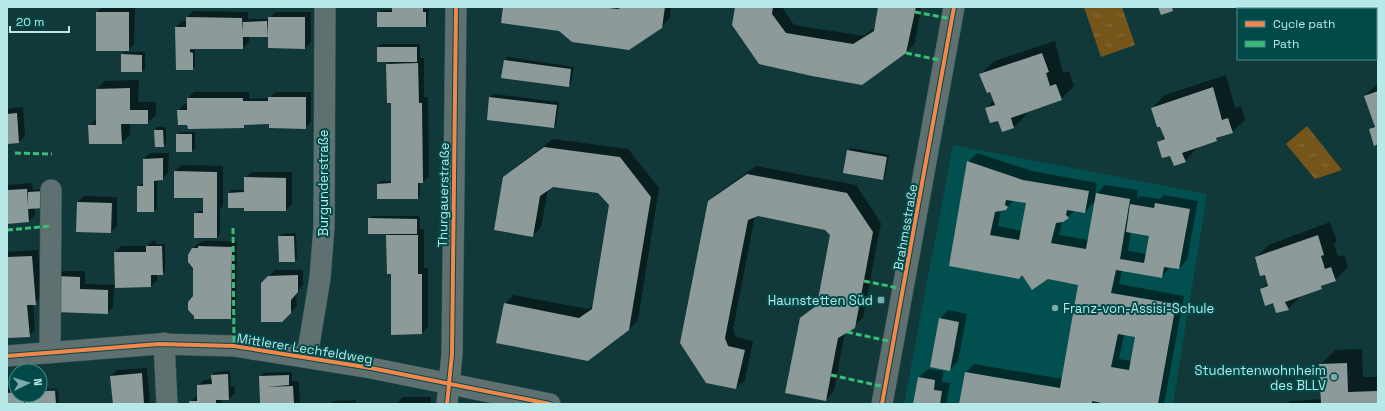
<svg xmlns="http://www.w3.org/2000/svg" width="1385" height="411" viewBox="0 0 1385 411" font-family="'Space Grotesk',sans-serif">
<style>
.built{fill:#024f4f}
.park{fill:url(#park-tufts)}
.shadow{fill:#0007;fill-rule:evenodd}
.building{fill:#8c9a9a;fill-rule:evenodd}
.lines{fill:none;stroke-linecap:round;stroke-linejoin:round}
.minor-casing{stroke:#355;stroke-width:22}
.minor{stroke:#5e706f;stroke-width:21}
.quiet{stroke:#3abd76;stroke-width:3;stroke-dasharray:6 3;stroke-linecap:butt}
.cycleway-casing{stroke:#024949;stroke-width:6}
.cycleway{stroke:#f5874c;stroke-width:4}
.poi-dot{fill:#7dabaa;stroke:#024949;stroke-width:1.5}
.labels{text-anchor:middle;stroke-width:4;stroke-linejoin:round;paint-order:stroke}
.street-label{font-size:13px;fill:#b6e9e7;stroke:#024949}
.poi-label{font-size:13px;fill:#b6e9e7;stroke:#024949;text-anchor:end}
</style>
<defs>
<pattern id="park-tufts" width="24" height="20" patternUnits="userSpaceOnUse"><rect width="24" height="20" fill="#75551a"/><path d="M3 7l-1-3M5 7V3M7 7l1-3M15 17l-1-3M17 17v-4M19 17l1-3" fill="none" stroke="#866d3b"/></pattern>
</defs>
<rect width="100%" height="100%" fill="#123939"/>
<path class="built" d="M953,145l254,49 -34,210h-269z"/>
<g class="park">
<path d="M1084,7h38l13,38 -34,12z"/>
<path d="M1307,126l35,44 -27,9 -29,-35z"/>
</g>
<g class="shadow">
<path d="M102,7h33l-1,37 -8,8h19v17l-3,2 -20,-16 5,-5 -30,-38z"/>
<path d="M393,7h33l-2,2h5l-1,14 -2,3 -48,-13 3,-3h12z"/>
<path d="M504,7h167l-1,11 -9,9 -101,4z"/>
<path d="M736,7h46l12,18 69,11 12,-8 4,-21h42l-6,36 -9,9 -45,31z"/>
<rect x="1271" y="7" width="89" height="2"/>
<path d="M193,11l55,1v7h21l6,-7h36v30l-6,6 -36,-1v-13l-2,2h-18v6l-6,6h-50l-2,2h4v16l-3,3 -16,-42 6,-6h5v-4z"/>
<path d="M1055,41l8,32 6,-2 5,15 -13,13 -35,13 1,2 -13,13 -12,4 -3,-11 -12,-12 7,-8 -13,-26 13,-13z"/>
<path d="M380,44h40v14h4v39h4l1,79 -6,6h-3v13l-3,3 -39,-14 3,-3h11v-78l-5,-39 3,-3 -12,-14z"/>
<path d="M508,57l66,10 -3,16 -3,3 -63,-26z"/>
<path d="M1226,75l9,33 6,-2 4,14 -13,12 -34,15 -13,14 -14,-7 -13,-11 7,-7 -13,-28 13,-13z"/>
<path d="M139,80l-1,22h18v13l-9,8h-17v12l-9,8 -32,-17 8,-8v-29l8,-8z"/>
<path d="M1378,83v60l-8,-14 5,-5 -10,-28z"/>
<path d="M194,92h55v7l20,-1 6,-6h36v30l-6,6 -35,-6 -23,2 -4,3 -55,-3 -10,-14 6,-6h4v-6z"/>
<path d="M493,94l66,8 -3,22 -2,3 -66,-8 2,-22z"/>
<path d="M23,107l2,29 -6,6 -12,1v-34z"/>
<path d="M158,127h8v16l-3,3 -8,-16z"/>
<path d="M180,132h15v16l-3,3 -15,-16z"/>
<path d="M553,139l75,10 31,39 -21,132 -9,9 -124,-25 8,-9 75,14 5,-3 17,-101 -12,-13 -45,-6 -5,3 -7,38 -8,9 -29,-58 9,-9z"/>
<path d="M851,148l38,7 -4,21 -3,3 -34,-28z"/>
<path d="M150,153h19l-1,20 -6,6 -5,3v26l-3,3 -16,-25 6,-3v-24z"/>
<path d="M977,153l55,18 65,12 -2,12 10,-10 33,5 -1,9 3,-3 20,3 4,-4 34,6 -11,59 -8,8 -9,-1 -8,10 -40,-7 -3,14 65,12 -20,108h-52l-13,-3 -1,3h-138l6,-32 8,-8 89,15 17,-95 -58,-10 -71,-9 17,-103zM1014,200l13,3 -5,28 -24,-5 3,-17h4zM1095,201l-6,39 -30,-5 3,-14 14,-11 9,2zM1131,232l19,3 -3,19 -19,-3zM1124,334l12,2 -5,25 -12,-2z"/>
<path d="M181,165l42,1v40l-5,5h2v23l-3,3 -22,-23 3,-3h6v-14l-29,-26z"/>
<path d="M756,166l100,19 25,38 -18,95 -18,14 -11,59 -8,9 -26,-81 18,-16 13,-68 -6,-6 -67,-14 -3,1 -22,113 3,8 17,4 -8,39 -9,8 -29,-6 2,-180 9,-9z"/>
<path d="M251,172h41v32l-6,6 -57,-17 3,-3h13v-12z"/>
<path d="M32,183l1,7 14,-2 -13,19 1,8 -6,6 -22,2v-38z"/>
<path d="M84,196l33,1v29l-6,6 -33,-30z"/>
<path d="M372,216h48v13h4v39h4v59l-6,6 -30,1 -1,-61 -4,-37 3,-3 -21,-14z"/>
<path d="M1330,222l7,19 -3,3 4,13 6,-2 4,12 -13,13 -9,3 -5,5 -20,8 -13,13 -14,-7 -13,-12 7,-7 -12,-26 13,-12z"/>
<path d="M296,233l1,25 -3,3 -15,-24 3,-3z"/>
<path d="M153,241h3v3h9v27l-3,3h-5v6l-6,6 -37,1 -1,20 -6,6 -50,-36 6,-6h22v13l30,1v-33l6,-6h26z"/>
<path d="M205,241h32l-1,71 -6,6 -36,-21 -2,-48 7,-6z"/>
<path d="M38,250l3,48 -8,6 2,26 -6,6 -22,1v-85z"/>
<path d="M275,270h28v15l-7,8 1,13 -15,15 -20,-38z"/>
<path d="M948,310l19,4 -9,47 -9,9 -9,-51z"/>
<path d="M1362,349l1,28h15v27h-91l3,-3 32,-2 -2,-34 15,-15z"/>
<path d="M147,368l3,34 -2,2h-34l-3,-28 6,-6z"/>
<path d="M928,369l15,2 -1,11 8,1 -4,21h-32l5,-27z"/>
<path d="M230,371l1,15h3l1,7 -6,6h-7v5h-31l-1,-2 8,-7v-9l6,-6 8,-1v-4l3,-3z"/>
<path d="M292,372v9h7l1,23h-39v-28l2,-3z"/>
<path d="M16,387v8h24v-2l18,-2 1,12 -52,1v-16z"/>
<path d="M58,388v1l-18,2v-1z"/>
<path d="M403,397h28v7h-35z"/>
<path d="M356,400v4h-26l3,-3z"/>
</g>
<g class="building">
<path d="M392,7h31v5h3v15h-49v-15h15z"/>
<path d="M503,7h96l19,2 4,-2h43l-3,21 -33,22 -57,-8 -13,-11 -58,-8z"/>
<path d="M735,7h38l-1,7 14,19 67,11 21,-13 4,-24h38l-10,46 -44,32 -50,-9 -53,-12 -27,-39z"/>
<path d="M1158,7h14l1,4 -12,4z"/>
<path d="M1270,7h67l1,2h-68z"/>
<rect x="96" y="12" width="33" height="39"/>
<path d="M186,17l56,1 1,14v-10l24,-1 1,16h-25v12h-53v3l3,1v17h-17l-1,-43h11z"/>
<path d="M268,17h37v32l-37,-1z"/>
<rect x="377" y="47" width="40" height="15"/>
<path d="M1042,53l7,19 -3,1 4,13 6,-2 6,16 -51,18 3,10 -12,4 -4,-11 -8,2 -5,-15 10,-3 -5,-13 -3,1 -8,-19z"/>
<path d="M121,54l21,1v17h-21z"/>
<path d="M504,60l67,9 -2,18 -68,-9z"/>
<path d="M418,63l1,40h3l1,80h-10h5v16h-41v-15l14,-1v-80h-4l-1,-39z"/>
<path d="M1213,87l9,33 6,-2 5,15 -17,5 1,3 -35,12 4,9 -12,4 -4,-10 -8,2 -5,-16 8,-3 -5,-12h-3l-6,-19z"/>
<path d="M130,88v22h18v14h-27l1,20h-33l-1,-19h8v-36z"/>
<path d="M1378,91v53l-4,2 -5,-17 6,-2 -11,-31z"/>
<path d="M268,97h38v32l-37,-1v-4l-25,1v3l-56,1 -1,-4h-9l-1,-15h10v-12h56v3h25z"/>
<path d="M489,97l68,8 -3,23 -67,-8z"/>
<path d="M17,113l2,30 -12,1v-30z"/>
<path d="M154,130h9l1,17h-9z"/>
<rect x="176" y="134" width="16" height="18"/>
<path d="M544,147l76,10 31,40 -22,133 -41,31 -92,-18 8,-40 75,15 13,-9 17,-104 -11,-12 -45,-6 -13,9 -7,41 -39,-7 9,-53z"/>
<path d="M847,150l40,7 -4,23 -40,-7z"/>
<path d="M163,158v22l-9,1v31h-17v-26h6v-27z"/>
<path d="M967,161l56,19 66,11 -4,22 -18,-3 -1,5 3,3 -6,4 -7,1 -5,20 35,6 10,-56 34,6 -10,60 24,4 5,-27 -23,-4 4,-28 24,4 1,-5 35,6 -11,60 -15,-2 -2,11 -46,-8 -5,23 65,11 -18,100h-51l-15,-3v3h-133l6,-32 95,16 18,-103 -30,-6 -16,11 -10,-15 -3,4 -70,-13zM1006,200l20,3 -7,37 -29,-5 5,-23 11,-2 2,-3 -3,-2zM1118,334l17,3 -6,33 -18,-3z"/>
<path d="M174,171l43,1v66h-23v-25h9v-15h-29z"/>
<path d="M747,174l100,19 26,39 -18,96 -17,10 -12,63 -41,-8 15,-75 17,-13 13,-70 -5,-5 -67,-14 -10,4 -23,118 3,8 17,4 -9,39 -30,-6 -26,-40 28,-142z"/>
<path d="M244,177l42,1v33h-42v-3h-16v-15l16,-1z"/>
<path d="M27,189l1,17v-14l17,-1 -1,17 -16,1 1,13 -22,2v-34z"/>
<path d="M77,202l35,1 -1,30 -35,-1z"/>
<path d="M368,218l49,1v15h-49z"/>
<path d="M386,235h32v39h4v60l-31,1v-61h-4z"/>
<path d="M1318,235l6,20 -3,1 4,13 6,-2 5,14 -15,5 1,3 -37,13 4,8 -13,3 -3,-10 -8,3 -5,-17 8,-3 -3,-11 -5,1 -5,-19z"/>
<path d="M278,236h16l1,26h-16z"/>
<path d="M146,246h16l1,29h-12v12l-36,1 -1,-36h32z"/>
<path d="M198,246l34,1 -1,72h-37v-3l-6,-6v-8l5,-6v-28l-5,-6v-7l4,-7h6z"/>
<path d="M32,256l4,49h-9l3,32 -23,1v-81z"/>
<path d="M298,275v17l-7,8v13l-9,9h-21v-39l7,-7z"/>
<path d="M56,276l24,1v12l28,1v24l-53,-2z"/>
<path d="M939,318l20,4 -9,49 -20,-4z"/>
<path d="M1347,363l1,29 30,-1v13h-57l-2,-40z"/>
<path d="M142,373l2,31h-31l-3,-28z"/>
<path d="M228,374l1,26h-13v4h-26l-1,-3h8v-16l15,-1 -1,-9z"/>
<path d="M289,375v10l-23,2 27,-1 1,18h-34l-1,-28z"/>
<path d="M918,377l17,3 -1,10 8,1 -2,13h-27z"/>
<path d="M47,391h8l1,13h-31v-9h15v-3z"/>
<path d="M16,392v3h8v9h-17v-11z"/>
</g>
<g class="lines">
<defs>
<g id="minor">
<path d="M164,343l3,61"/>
<path d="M50,353l1,-163"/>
<path d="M7,356l152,-12 75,2 137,22 179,36"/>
<path d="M307,357l13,-79 4,-51 1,-220"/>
<path d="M447,404l5,-50 4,-347"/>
<path d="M882,404l72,-397"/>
</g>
</defs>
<use href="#minor" class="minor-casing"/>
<use href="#minor" class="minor"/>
<g class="quiet">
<path d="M915,12l37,7"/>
<path d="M906,53l38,8"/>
<path d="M15,153l37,1"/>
<path d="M233,228l1,118"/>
<path d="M7,230l44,-4"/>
<path d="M864,281l39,8"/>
<path d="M847,332l46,10"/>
<path d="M831,375l54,12"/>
</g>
<defs>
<g id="cycleway">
<path d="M7,356l152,-12 75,2 137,22 179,36"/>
<path d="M447,404l5,-50 4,-347"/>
<path d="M882,404l72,-397"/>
</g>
</defs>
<use href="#cycleway" class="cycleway-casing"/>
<use href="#cycleway" class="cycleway"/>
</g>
<g class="poi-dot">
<rect x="877" y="296" width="8" height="8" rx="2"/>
<circle cx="1055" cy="308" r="4"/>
<circle cx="1334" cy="377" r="4"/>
</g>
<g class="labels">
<g class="street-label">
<text transform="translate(323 183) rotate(-90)" y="5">Burgunderstraße</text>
<text transform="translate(443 195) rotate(-89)" y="5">Thurgauerstraße</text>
<text transform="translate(905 227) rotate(-80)" y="5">Brahmsstraße</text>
<text transform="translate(305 348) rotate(9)" y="5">Mittlerer Lechfeldweg</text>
</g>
<g class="poi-label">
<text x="873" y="305">Haunstetten Süd</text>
<text x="1063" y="313" text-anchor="start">Franz-von-Assisi-Schule</text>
<text x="1326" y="375">Studentenwohnheim<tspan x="1326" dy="15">des BLLV</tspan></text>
</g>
</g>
<rect width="1385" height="411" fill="none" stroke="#b6e9e7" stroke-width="16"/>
<rect x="1237" y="8" width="140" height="52" fill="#024949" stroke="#4a8988"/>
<rect x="1245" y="21" width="20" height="6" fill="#f5874c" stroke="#4a8988"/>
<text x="1273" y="28" font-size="12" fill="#b6e9e7">Cycle path</text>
<rect x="1245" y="41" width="20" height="6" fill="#3abd76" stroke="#4a8988"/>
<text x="1273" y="48" font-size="12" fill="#b6e9e7">Path</text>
<g transform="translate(28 383) rotate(85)"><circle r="19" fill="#024949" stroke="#4a8988"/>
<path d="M0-3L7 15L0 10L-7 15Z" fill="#7dabaa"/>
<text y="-6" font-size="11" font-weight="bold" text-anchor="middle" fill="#b6e9e7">N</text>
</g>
<path d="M10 26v6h59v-6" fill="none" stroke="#b6e9e7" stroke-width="2"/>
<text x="16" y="26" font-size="12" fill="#b6e9e7" stroke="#024949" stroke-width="3" paint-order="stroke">20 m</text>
</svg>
